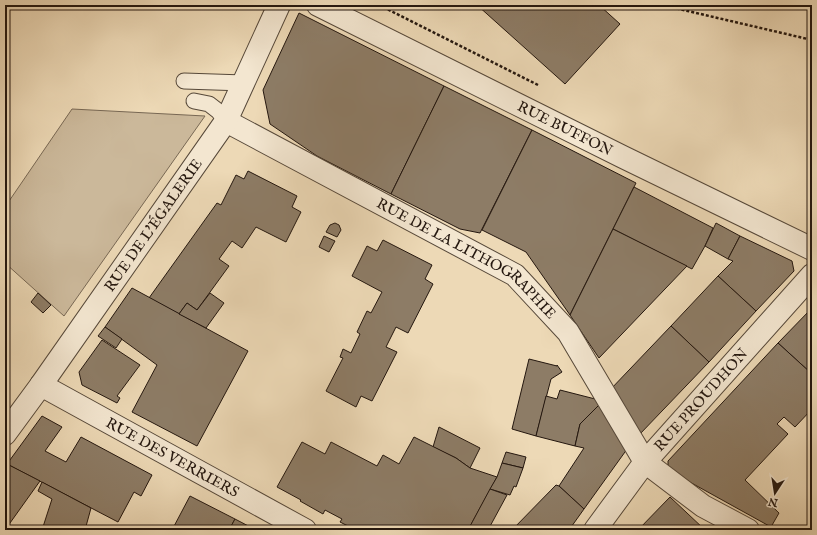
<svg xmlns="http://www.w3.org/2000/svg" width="817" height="535" viewBox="0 0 817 535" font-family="'IM FELL English',serif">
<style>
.green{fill:#cbb89a;stroke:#786854}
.building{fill:#8d7c66;stroke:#24170f}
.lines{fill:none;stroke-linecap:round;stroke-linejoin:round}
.lane-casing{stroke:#564839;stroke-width:17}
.street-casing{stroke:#564839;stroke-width:24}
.path{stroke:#24170f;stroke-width:2.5;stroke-dasharray:3 2;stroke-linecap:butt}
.lane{stroke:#f3e6d0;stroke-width:15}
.street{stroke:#f3e6d0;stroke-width:22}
.labels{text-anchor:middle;stroke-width:3;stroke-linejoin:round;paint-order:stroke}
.street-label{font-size:15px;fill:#24170f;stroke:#f3e6d0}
</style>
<rect width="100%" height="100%" fill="#edd9b6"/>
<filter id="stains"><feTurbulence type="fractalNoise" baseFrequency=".005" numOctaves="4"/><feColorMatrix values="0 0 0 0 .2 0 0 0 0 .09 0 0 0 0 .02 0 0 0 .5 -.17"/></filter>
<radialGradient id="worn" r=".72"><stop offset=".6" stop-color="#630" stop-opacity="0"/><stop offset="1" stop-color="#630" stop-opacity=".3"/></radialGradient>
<path class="green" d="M72,109l133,7 -141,200 -59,-53v-56z"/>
<g class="building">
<path d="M477,5h122l21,19 -55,60z"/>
<path d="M299,13l145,73 -53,108 -74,-38 -47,-32 -7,-34z"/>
<path d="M444,86l88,44 -52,103 -20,-4 -69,-35z"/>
<path d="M532,130l104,53 -66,132 -44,-63 -44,-22z"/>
<path d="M248,171l49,25 -5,11 9,5 -15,30 -30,-15 -14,21 -10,-7 -13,18 10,7 -32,44 -10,-7 -8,11 -30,-16 68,-95 4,2 15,-30 8,4z"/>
<path d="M634,187l79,41 -8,18 -13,23 -79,-40z"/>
<path d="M335,223l4,2 2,5 -4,7 -11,-5 4,-7z"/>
<path d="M716,223l24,13 -12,23 -23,-13z"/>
<path d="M613,229l74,37 -88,92 -29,-43z"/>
<path d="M324,236l11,5 -6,11 -10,-5z"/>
<path d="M740,236l52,25 2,10 -38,40 -38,-35 15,-15 -5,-2z"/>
<path d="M383,240l49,25 -7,14 8,5 -25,49 -12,-6 -10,20 11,5 -25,49 -11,-5 -5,11 -30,-16 17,-33 -3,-1 3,-8 8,4 9,-19 -3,-2 10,-21 4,2 11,-21 -30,-16 15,-30 10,5z"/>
<path d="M718,276l38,35 -47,51 -38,-36z"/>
<path d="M132,288l116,63 -51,95 -65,-34 25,-47 -52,-38z"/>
<path d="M38,293l13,12 -8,8 -12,-11z"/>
<path d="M210,293l14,10 -18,25 -27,-14 8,-11 10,7z"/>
<path d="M812,308v66l-34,-31z"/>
<path d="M671,326l38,36 -70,73 -30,-44z"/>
<path d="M105,327l17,12 -6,9 -18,-12z"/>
<path d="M102,340l38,25 -23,31 3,2 -3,5 -35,-18 -3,-13z"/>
<path d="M778,343l34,31v35l-17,18 -11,-10 -7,7 11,10 -43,46 34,33 -8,14 -103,-57v-9z"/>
<path d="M529,359l28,7v-1l5,7 -11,7 -15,57 -24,-7z"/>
<path d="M560,390l43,11 -23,23 -5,22 -39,-10 10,-40 11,3z"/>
<path d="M603,401l27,44 -46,64 -25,-23 25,-38 -9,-2 5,-22z"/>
<path d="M42,416l20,11 -17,24 21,11 15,-25 71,38 -11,21 -7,-4 -16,30 -111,-58z"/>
<path d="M439,427l41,21 -10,20 -14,-10 -23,-11z"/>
<path d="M414,437l42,21 14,10 27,9 -29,53h-112l-16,-8 2,-3 -17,-9 -2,4 -23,-13 1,-1 -24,-13 25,-45 23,12 6,-12 46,24 6,-11 16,9z"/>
<path d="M506,452l20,5 -3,11 -21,-5z"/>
<path d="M502,463l21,5 -7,19 -2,-1 -4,9 -20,-6 7,-12z"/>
<path d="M7,464l33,17 -35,49v-63z"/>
<path d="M42,482l49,26 -6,22h-43l10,-31 -14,-8z"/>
<path d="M556,485l3,1 25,23 -15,21h-57z"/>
<path d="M490,489l17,6 -19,35h-20z"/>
<path d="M190,496l45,23 -6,11h-57z"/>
<path d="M670,497l34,32 -1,1h-65z"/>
<path d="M235,519l21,11h-27z"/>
</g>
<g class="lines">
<defs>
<g id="lane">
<path d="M184,81l60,2"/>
<path d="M194,101l15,3 9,7 8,10"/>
</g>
<g id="street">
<path id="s1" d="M318,5l305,152 189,92"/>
<path id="s2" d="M226,121l289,154 53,57 77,130 58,44 45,24"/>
<path id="s3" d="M41,385l264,145"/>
<path id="s4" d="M5,434l36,-49 185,-264 53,-116"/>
<path id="s5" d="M595,530l50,-68 167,-187"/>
</g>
</defs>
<use href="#lane" class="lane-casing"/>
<use href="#street" class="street-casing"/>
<g class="path">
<path d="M379,5l159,80"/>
<path d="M662,5l150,35"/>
<path d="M601,7l2,-2"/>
</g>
<use href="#lane" class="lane"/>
<use href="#street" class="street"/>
</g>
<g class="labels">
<g class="street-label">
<text dy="5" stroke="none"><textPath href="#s1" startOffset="276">RUE BUFFON</textPath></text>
<text dy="5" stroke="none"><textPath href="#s4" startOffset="256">RUE DE L'ÉGALERIE</textPath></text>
<text dy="5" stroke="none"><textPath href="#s2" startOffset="278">RUE DE LA LITHOGRAPHIE</textPath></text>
<text dy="5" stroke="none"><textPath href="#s5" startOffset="168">RUE PROUDHON</textPath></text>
<text dy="5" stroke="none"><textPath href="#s3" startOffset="150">RUE DES VERRIERS</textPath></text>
</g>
</g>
<rect width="817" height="535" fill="none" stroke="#edd9b6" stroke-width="20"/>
<rect x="6" y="6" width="805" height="523" fill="none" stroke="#24170f" stroke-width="2"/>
<rect x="10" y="10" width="797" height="515" fill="none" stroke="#24170f"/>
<g transform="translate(775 493) rotate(192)" stroke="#f3e6d0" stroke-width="3" paint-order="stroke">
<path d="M0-3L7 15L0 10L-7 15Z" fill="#24170f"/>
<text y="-6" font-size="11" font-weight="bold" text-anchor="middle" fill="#24170f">N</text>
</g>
<rect width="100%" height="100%" filter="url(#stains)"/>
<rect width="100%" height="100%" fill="url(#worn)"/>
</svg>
